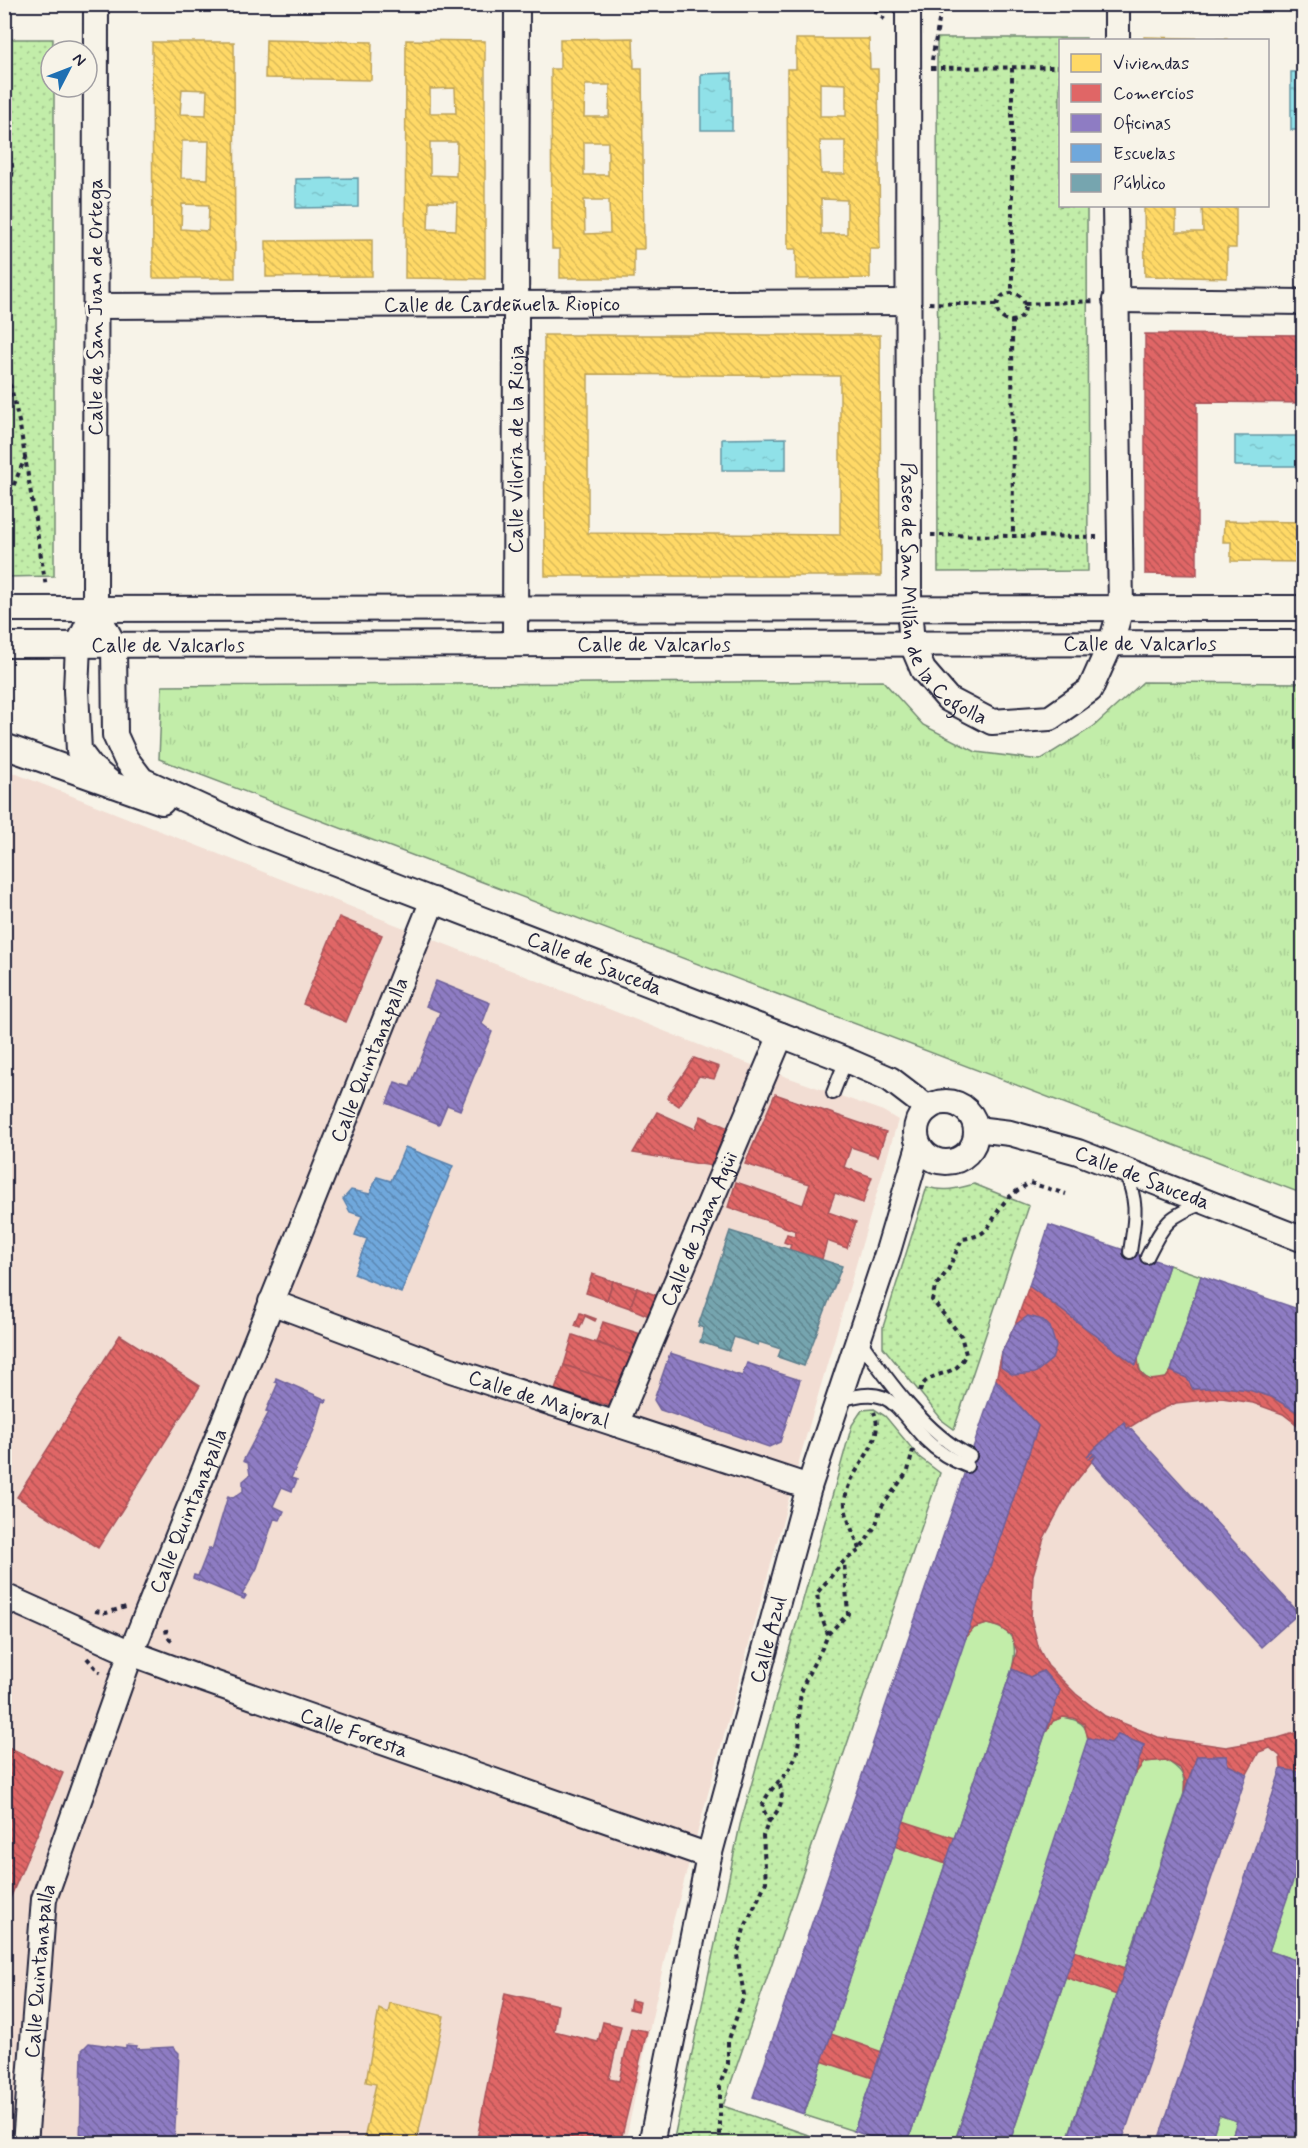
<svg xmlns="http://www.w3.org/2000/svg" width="1308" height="2148" viewBox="0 0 1308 2148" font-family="Mynerve,sans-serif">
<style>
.built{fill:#f2ddd3}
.grass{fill:url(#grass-tufts);stroke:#728872;stroke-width:1.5}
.park{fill:url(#park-dots);stroke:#728872;stroke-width:1.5}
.garden{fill:#c2eda9;stroke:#728872;stroke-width:1.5}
.water{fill:url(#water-ripples);stroke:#6495a3;stroke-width:1.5}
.homes{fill:url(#homes-back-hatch);stroke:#bda259;stroke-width:1.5;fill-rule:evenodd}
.shops{fill:url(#shops-back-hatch);stroke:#a75259;stroke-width:1.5}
.offices{fill:url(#offices-back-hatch);stroke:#6e619a;stroke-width:1.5}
.schools{fill:url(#schools-back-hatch);stroke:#5880ac;stroke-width:1.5}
.public{fill:url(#public-back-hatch);stroke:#5d7e8c;stroke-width:1.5}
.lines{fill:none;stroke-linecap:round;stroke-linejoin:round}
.service-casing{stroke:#22223b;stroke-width:16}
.minor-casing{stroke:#22223b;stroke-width:28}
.path{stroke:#22223b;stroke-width:4;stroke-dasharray:4.5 4.5;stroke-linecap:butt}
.service{stroke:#f7f3e8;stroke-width:12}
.minor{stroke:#f7f3e8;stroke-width:24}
.labels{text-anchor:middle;stroke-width:6;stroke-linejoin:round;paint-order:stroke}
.street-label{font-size:21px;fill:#22223b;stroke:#f7f3e8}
</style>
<defs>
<pattern id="grass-tufts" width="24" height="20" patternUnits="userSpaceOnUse" patternTransform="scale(1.5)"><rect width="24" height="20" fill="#c2eda9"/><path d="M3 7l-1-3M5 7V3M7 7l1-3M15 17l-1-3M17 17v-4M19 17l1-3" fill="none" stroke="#a6cb92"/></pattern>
<pattern id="park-dots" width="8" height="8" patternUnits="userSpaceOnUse" patternTransform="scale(1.5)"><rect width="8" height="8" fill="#c2eda9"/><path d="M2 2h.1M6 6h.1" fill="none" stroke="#a6cb92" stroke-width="1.8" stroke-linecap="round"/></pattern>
<pattern id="water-ripples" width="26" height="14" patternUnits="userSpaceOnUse" patternTransform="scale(1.5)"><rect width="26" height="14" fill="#90e1e8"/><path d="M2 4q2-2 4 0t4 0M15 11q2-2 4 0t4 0" fill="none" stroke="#7cc1c8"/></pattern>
<pattern id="homes-back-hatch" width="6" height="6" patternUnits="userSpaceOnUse" patternTransform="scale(1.5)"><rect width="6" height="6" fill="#ffd966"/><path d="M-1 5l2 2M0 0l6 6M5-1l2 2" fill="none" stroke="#daba59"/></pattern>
<pattern id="shops-back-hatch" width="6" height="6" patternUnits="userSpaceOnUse" patternTransform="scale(1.5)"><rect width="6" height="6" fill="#e06666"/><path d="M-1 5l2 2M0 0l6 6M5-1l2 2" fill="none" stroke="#b55455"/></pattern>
<pattern id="offices-back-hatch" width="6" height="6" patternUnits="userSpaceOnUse" patternTransform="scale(1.5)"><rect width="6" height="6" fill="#8e7cc3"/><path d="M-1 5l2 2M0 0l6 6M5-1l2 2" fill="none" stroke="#7465a0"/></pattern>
<pattern id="schools-back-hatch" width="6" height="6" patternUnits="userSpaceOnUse" patternTransform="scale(1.5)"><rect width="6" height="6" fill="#6fa8dc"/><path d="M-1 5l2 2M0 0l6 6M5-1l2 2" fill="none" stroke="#5b88b4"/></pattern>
<pattern id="public-back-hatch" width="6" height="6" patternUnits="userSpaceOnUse" patternTransform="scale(1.5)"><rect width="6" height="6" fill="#76a5af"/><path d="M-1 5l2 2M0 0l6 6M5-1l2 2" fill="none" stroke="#608690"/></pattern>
</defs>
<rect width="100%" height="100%" fill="#f7f3e8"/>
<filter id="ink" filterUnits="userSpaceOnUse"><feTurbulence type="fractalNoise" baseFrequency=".0167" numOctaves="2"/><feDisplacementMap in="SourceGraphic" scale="12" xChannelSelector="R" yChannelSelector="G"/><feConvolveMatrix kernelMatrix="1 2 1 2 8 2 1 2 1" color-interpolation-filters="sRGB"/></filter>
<g filter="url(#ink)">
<g class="built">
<path d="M4,769l723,287 156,55 15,9 -95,327 -131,478 -47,218h-620z"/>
<path d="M1049,1225l254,86v832h-414l-136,-46 248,-730 1,-15 13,-27z"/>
</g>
<path class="grass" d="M883,681l40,44 53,27 64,8 53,-33 50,-45 160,1v511l-1144,-435 3,-73z"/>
<g class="park">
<path d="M937,38h149v2h-26v166h27l1,365 -150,1z"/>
<path d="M4,39h49l-2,48h3v489l-49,1z"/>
<path d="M974,1184l55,22 -75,223 -11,-8 -60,-74v-20l44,-140c17,5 30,2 47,-3z"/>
<path d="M874,1409l11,7 34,41 21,16 -217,633 109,37h-159l67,-318 112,-400 10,-15z"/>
</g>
<g class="garden">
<path d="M1169,1265l32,11 -30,95 -5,7c-17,6 -27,-1 -28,-19z"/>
<path d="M987,1624c28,6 31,19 25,45l-158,462 -50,-16 160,-475 10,-12z"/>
<path d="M1063,1717c21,3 27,12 24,32l-133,394 -47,1 139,-412 7,-11z"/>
<path d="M1166,1760c15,9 20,15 18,33l-118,350 -57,1 125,-369 10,-13z"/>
<path d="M1303,1849v84l-8,27 -26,-9z"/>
<path d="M1219,2115l18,6 -7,22 -20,1z"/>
</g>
<g class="water">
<rect x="1291" y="72" width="12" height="58"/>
<path d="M732,73v57h-31v-56z"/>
<path d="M358,178v29l-62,1v-29z"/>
<rect x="1235" y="436" width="68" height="30"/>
<path d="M786,438v32h-64v-31z"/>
</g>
<g class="homes">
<path d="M1144,37l83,2v1h-83z"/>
<path d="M633,38l1,30h8l2,181h-10v29h-74v-29h-8l-1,-180h9v-30zM585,85h25l-1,32h-25zM584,142h24v33h-24zM584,200h25l1,33 -25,1z"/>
<path d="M796,39h73l1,30h8l2,180h-10v29l-74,1v-30h-8l-1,-180h9zM820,83l26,1v32h-26zM820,141h25v33h-24zM821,199l26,1v34h-26z"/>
<path d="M266,40l106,2 -1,38 -106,-2z"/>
<path d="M406,40l79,1v238l-80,-1zM455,88l1,25h-26v-24zM430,142h27l-1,34 -26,-1zM429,201l28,1 -1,28 -28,-1z"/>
<path d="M152,42h82l1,236h-82zM182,89l25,1 -1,25 -26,-1zM182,141h27l-1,38 -27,-1zM182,204l27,1 -1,26 -27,-2z"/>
<path d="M1144,206h32v26h27l-1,-26h34v42h-9v30l-82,-2z"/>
<path d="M372,240v36l-106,1v-36z"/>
<path d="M544,335h336l1,241h-336zM588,374l252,2v159l-252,-2z"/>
<path d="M1224,521l80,1v40l-73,-1v-19h-8z"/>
<path d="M390,2003l54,13 -28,128h-53l13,-60 -10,-2 13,-73 9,4z"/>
</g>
<g class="shops">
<path d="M1145,334l159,1v68l-107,-1v173l-52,-1z"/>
<path d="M339,917l43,18 -36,87 -43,-18z"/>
<path d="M694,1058l25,9 -5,12 -15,-3 -20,30 -12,-8z"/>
<path d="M775,1094l111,38 -8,24 -27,-9 -7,20 28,10 -9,26 -28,-10 -7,19 28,10 -9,26 -20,-7 -5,18 -33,-9 2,-5 -7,-3 3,-8 7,2 2,-5 -68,-24 8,-25 67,23 7,-21 -65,-20z"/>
<path d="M657,1112l38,17 6,-13 27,12 -16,38 -79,-13z"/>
<path d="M592,1274l21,7 -6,19 -21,-7z"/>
<path d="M613,1281l24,7 -7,20 -23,-8z"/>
<path d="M1029,1286l107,79 2,-7 1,11 4,7 7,4 16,-2 5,-7 16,7 6,11 32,-2 24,3 23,7 32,19v14l-21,-16 -30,-11 -31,-5 -46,5 -27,12 -22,14 -3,-7 -37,34 6,-4 1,2 -5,5 6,-4 1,1 -26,33 -26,49 -11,37 -2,43 8,31 9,17 28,28 29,22 53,21 68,10 52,-9 26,-8v43l-23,-4 -1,-13 -10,-8 -11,4 -12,22 -19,-9 -2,-9h-29l-13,37 1,-14 -5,-11 -14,-8 -22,2 -10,13 10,-30 -26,-10 -7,8 -23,-5 -4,-14 -10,-6 -11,-1 -10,4 -7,11 14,-42 -17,-19 -13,6 -18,-8 5,-18 -6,-16 -12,-8 -12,-3 -13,4 -10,12 74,-214 -42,-46 6,-28 13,-27z"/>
<path d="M637,1288l21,8 -9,20 -19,-8z"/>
<path d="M580,1313l16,6 -1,2 -10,-5 -5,12 -5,-2z"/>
<path d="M603,1322l38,12 -9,21 -36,-13z"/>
<path d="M120,1335l80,51 -102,162 -81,-51z"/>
<path d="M573,1335l59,20 -14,28 -54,-18z"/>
<path d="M564,1365l54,18 -8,23 -55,-16z"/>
<path d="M4,1745l59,28 -54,128 -5,-1z"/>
<path d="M903,1821l52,17 -9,26 -52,-18z"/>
<path d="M1074,1951l52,17 -9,27 -52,-18z"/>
<path d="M505,1993l53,12 -4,26 44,11 5,-20 18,4 -12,53 10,2 12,-53 16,3 -27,113h-144z"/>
<path d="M631,2000l9,2 -2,9 -9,-2z"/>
<path d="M831,2034l51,18 -9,26 -52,-17z"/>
</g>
<g class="offices">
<path d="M436,981l54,22 -8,21 10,8 -32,78 -13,-5 -8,19 -52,-21 8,-21 15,5 30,-75 -14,-6z"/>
<path d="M1049,1225l120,40 -33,100 -107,-79z"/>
<path d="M1201,1276l103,35v105l-32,-19 -23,-7 -24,-3 -32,2 -6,-11 -16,-7z"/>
<path d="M1028,1316l15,4 7,7 6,20 -4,12 -17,14 -22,2 -12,-8 1,-15 13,-27z"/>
<path d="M670,1353l72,23 5,-13 53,17 -20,62 -11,5 -109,-37 -6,-10z"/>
<path d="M276,1378l51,22 -1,2 -3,-1 -9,29 -23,48 6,2 -5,11 -10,-4 -9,19 11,5 -4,9 -6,-1 -17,49 -15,27 4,1 -2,3 -51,-21 1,-3 4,1 11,-28 3,2 16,-54 5,2 10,-7v-10l7,-6 -2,-12 -5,-2 26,-49 -3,-1 12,-28 -3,-1z"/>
<path d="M996,1380l42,46 -234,688 -51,-17z"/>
<path d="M1124,1422l3,7 2,-2 9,10 161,176 -38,34 -169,-185 4,-6 -1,-1 -6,4 5,-5 -1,-2 -6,4z"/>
<path d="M1012,1669l18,8 13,-6 17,19 -153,454h-18l-35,-13z"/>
<path d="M1118,1735l26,10 -135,399h-55l134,-406 23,5z"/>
<path d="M1197,1756h29l2,9 19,9 -126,370h-55z"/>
<path d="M1281,1769l23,4v76l-35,102 26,9 9,-27v211h-74l7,-23 -18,-6 -9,29h-53z"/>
<path d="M89,2043l37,5v-3l11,1 -1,3 37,-2 6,6 -5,91h-94l2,-94z"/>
</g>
<path class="schools" d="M405,1147l48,19 -52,127 -47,-19 13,-35 -12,-4 7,-19 -12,-4 -7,-13 8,-9 19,4 7,-17 14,4z"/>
<path class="public" d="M730,1231l112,35 -38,100 -26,-9 3,-8 -22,-7 -1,3 -24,-8 -5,14 -29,-9 4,-14 -6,-2z"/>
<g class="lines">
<defs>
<g id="service">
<path d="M833,1093l13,-33"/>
<path d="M1125,1171c14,34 10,46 5,81"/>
<path d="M1147,1257c17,-33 20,-41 57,-54"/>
<path d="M859,1339c28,41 67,95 111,117"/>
<path d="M838,1401c52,-18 55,4 87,38 12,12 26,21 42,27"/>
</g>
<g id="minor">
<path d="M96,4l-1,605 -17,36 -2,45 3,61 12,16 22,18"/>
<path id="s1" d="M908,4l1,603 3,37 11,26 25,29 44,23 58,-4 40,-28 21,-47 10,-35 -6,-402"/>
<path d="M1117,40v-36"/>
<path d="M1115,300l189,2"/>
<path id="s2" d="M96,306l812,-4"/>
<path d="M4,609l1300,-1"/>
<path id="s3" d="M95,609l19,36 1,90 11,24 16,21 111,51 593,229 44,19 38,29"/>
<path id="s4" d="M515,643l2,-639"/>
<path id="s5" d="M4,645l1300,-2"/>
<path d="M4,746l158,56"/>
<circle cx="946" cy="1132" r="30"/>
<path id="s6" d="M976,1129l34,4 68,19 226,88"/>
<path id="s7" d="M271,1302l180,68 358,117"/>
<path id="s8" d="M616,1424l165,-389"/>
<path id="s9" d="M4,1596l127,57 68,25 510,178"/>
<path id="s10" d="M25,2144l19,-245 87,-246 302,-753"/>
<path id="s11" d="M651,2144l58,-288 100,-369 79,-236 31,-105"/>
</g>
</defs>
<use href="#service" class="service-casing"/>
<use href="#minor" class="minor-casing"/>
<g class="path">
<path d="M868,4l18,17"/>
<path d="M932,60l10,-56"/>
<path d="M931,68l129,-1"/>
<path d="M1012,68v225"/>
<path d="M4,147c14,17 8,38 0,57"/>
<circle cx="1011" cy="307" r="14"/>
<path d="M929,303l68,2"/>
<path d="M1025,304l71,-3"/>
<path d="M1012,320l1,215"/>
<path d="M4,377l7,10 9,39 26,161"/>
<path d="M4,500l6,-6 15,-36"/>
<path d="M931,535l166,2"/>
<path d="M920,1392c3,-17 21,-16 34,-23 6,-3 9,-10 12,-15l-5,-18 -29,-36 3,-13 13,-17 14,-31c27,-4 25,-11 38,-31 8,-12 19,-19 30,-25l36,11"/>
<path d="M860,1549c-5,-13 -14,-30 -15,-44 -1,-35 43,-59 29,-93"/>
<path d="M95,1611l11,2 20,-6"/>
<path d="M166,1629l1,7 6,7"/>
<path d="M828,1634l20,-20 -4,-53"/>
<path d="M87,1658l13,15"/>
<path d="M769,1821c13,-13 16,-24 9,-41"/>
<path d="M720,2144v-60l8,-20v-22l16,-47 -7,-40 7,-26 22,-47 -3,-46 6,-15 -7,-14c7,-21 23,-27 31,-45 11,-22 3,-45 8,-68 5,-22 20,-39 27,-60l-9,-23 -2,-18 27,-32 16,-11 16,-25 4,-16 28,-38 5,-21"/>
</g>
<use href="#service" class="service"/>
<use href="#minor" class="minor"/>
</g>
</g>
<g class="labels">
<g class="street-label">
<text dy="7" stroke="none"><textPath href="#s2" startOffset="406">Calle de Cardeñuela Riopico</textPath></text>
<text transform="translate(95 307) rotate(-90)" y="7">Calle de San Juan de Ortega</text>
<text dy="7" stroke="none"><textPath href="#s4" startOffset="194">Calle Viloria de la Rioja</textPath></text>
<text dy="7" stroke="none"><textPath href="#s1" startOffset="604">Paseo de San Millán de la Cogolla</textPath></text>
<text dy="7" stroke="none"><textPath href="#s5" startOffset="650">Calle de Valcarlos</textPath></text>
<text dy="7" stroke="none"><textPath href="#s5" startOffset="1136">Calle de Valcarlos</textPath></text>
<text dy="7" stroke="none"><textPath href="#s5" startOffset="164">Calle de Valcarlos</textPath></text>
<text dy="7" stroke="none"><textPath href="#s3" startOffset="672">Calle de Sauceda</textPath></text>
<text dy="7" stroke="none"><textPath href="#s10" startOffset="1146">Calle Quintanapalla</textPath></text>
<text dy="7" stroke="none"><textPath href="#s6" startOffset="174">Calle de Sauceda</textPath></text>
<text dy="7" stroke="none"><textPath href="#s8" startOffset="212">Calle de Juan Agüi</textPath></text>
<text dy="7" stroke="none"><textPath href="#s7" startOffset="285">Calle de Majoral</textPath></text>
<text dy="7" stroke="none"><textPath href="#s10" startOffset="660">Calle Quintanapalla</textPath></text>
<text dy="7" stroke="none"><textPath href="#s11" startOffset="518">Calle Azul</textPath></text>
<text dy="7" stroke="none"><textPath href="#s9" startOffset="376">Calle Foresta</textPath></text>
<text dy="7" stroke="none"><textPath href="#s10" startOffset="174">Calle Quintanapalla</textPath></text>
</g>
</g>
<rect width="1308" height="2148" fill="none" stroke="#f7f3e8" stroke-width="24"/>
<rect x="12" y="12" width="1284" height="2124" fill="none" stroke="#22223b" stroke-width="2" filter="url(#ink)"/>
<rect x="1059" y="39" width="210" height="168" fill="#f7f3e8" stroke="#a29fa3" stroke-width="1.5"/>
<rect x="1071" y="54" width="30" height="18" fill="#ffd966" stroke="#a29fa3" stroke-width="1.5"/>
<text x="1113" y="69" font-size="18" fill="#22223b">Viviendas</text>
<rect x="1071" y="84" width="30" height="18" fill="#e06666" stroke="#a29fa3" stroke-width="1.5"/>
<text x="1113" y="99" font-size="18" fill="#22223b">Comercios</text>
<rect x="1071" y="114" width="30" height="18" fill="#8e7cc3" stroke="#a29fa3" stroke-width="1.5"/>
<text x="1113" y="129" font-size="18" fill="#22223b">Oficinas</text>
<rect x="1071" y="144" width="30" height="18" fill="#6fa8dc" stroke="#a29fa3" stroke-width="1.5"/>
<text x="1113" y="159" font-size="18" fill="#22223b">Escuelas</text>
<rect x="1071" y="174" width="30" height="18" fill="#76a5af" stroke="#a29fa3" stroke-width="1.5"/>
<text x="1113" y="189" font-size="18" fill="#22223b">Público</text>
<g transform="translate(69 69) rotate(48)"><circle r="28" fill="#f7f3e8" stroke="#a29fa3" stroke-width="1.5"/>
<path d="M0-4.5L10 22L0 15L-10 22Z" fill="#1f6fb2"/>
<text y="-9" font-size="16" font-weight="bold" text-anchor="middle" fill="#22223b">N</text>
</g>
</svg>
